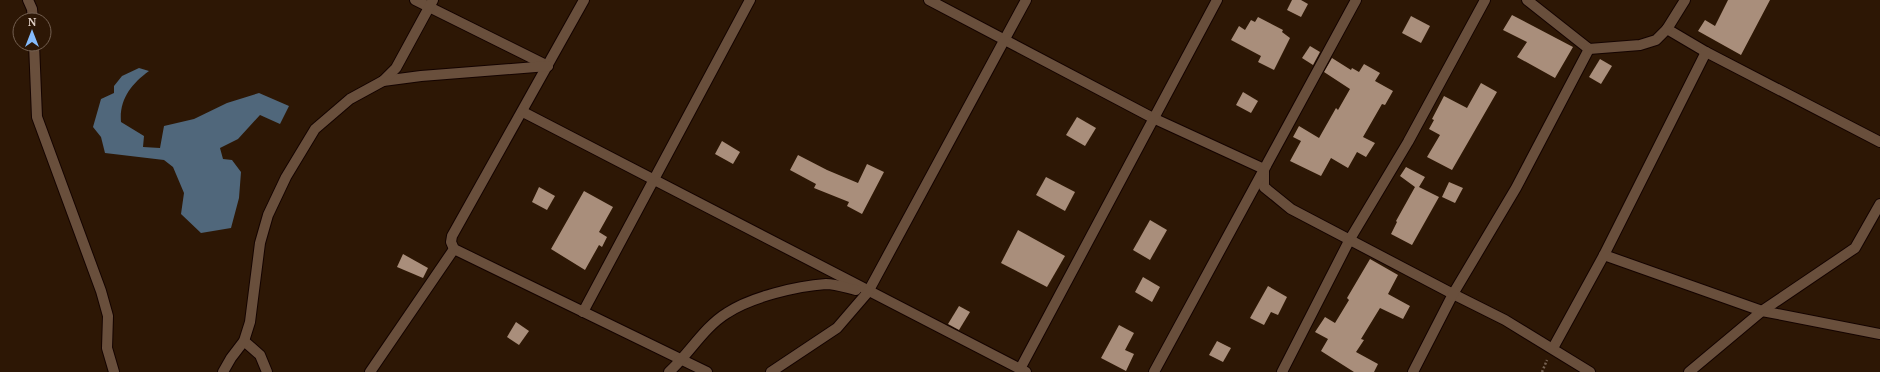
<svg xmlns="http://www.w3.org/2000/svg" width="1880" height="372" viewBox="0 0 1880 372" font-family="'Noto Serif',serif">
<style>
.water{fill:#50677b}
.building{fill:#a98e7b}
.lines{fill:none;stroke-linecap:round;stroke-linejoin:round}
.minor-casing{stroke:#140300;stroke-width:12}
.path{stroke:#766253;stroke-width:2.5;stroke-dasharray:2 2;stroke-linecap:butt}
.minor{stroke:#694f3c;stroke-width:10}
</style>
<rect width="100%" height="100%" fill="#2d1705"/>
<path class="water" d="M139,68l10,3c-18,13 -30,29 -28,51l23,14 -1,11 17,1 4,-22 30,-7 33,-16 32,-10 30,13 -9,18 -20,-9 -22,24 -18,9 3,11 9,1 9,12 -2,26 -8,30 -30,5 -20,-19 3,-21 -11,-26 -9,-7 -59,-7 -4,-16 -8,-10 8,-28 13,-6v-7l8,-10z"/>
<g class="building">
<path d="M1292,0h9l7,4 -7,13 -14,-7z"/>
<path d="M1728,0h42l-29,55 -43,-24 7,-11 10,6z"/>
<path d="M1512,15l61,32 -18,31 -38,-21 10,-15 -24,-12z"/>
<path d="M1411,16l19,10 -9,17 -19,-10z"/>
<path d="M1258,17l25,13 -1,2 8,6 -16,32 -16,-8 3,-6 -30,-16 8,-14 6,4 6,-10 4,2z"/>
<path d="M1310,46l10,6 -7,13 -11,-7z"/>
<path d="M1332,58l19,12 1,-2 7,4 5,-8 16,9 -5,8 18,10 -8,14 -3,-1 -19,33 12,6 -9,14 -9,-5 -9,16 -17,-10 -10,18 -31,-15 11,-20 -8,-4 6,-11 20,12 17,-30 2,2 12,-21 -26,-17z"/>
<path d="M1600,59l12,7 -11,18 -12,-7z"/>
<path d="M1481,83l16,9 -45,78 -25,-13 13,-22 -11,-6 5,-9 -2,-1 12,-23 23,12z"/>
<path d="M1243,92l15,9 -7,12 -15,-8z"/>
<path d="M1077,117l19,11 -11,18 -19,-11z"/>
<path d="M722,141l18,11 -7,12 -18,-10z"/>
<path d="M798,155l29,15 31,13 9,-19 17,8 -22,42 -15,-8 2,-4 -35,-14 2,-4 -26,-14z"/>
<path d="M1406,167l19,10 -6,10 20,10 -27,48 -21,-11 6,-12 -1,-1 19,-34 -15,-11z"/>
<path d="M1046,177l29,15 -10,19 -29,-16z"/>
<path d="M1449,182l14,6 -8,15 -13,-6z"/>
<path d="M539,187l16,9 -8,14 -15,-8z"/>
<path d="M584,191l29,16 -14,25 8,5 -5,10 -3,-2 -14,25 -34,-21z"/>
<path d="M1150,220l17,10 -17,30 -17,-10z"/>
<path d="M1018,230l47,26 -18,31 -46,-24z"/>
<path d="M403,254l25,14 -5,10 -26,-11z"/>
<path d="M1370,259l28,16 -10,19 22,12 -7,13 -23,-11 -19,31 3,1 -8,12 22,12 -4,8h-20l-33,-21 7,-12 -13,-7 10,-15 10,6 14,-23 -2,-2z"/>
<path d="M1143,277l17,10 -8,15 -17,-10z"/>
<path d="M1268,286l19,11 -9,18 -7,-3 -7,13 -14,-7z"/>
<path d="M959,306l11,6 -11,18 -11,-6z"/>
<path d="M516,322l13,9 -10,14 -12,-8z"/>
<path d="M1119,325l15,8 -9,17 9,4 -8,17 -25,-13z"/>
<path d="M1217,341l14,7 -8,14 -14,-7z"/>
</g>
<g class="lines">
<defs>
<g id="minor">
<path d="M28,0l4,9 1,11"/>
<path d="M415,0l133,66"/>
<path d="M584,0l-132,236 -1,6 3,7 253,123"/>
<path d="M929,0l224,118 111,51v18l27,22 162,85 52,26 85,52"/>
<path d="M1527,0l62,49 51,-4 16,-5 11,-11 39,23 174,90"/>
<path d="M1667,29l18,-29"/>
<path d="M34,44l3,73 64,174 7,25 -1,32 7,24"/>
<path d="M383,81l38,-5 127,-10"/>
<path d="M523,112l503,260"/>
<path d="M1604,255l158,56 118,23"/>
<path d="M583,312l167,-312"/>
<path d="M244,341l16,14 7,17"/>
<path d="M1553,348l51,-93 102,-203"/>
<path d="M1020,369l197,-369"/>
<path d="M223,372l8,-14 13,-17 6,-19 10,-79 8,-28 18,-38 29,-48 35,-30 33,-18 13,-13 37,-68"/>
<path d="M370,372l84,-123"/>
<path d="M669,372c20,-18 35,-45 58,-59 24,-16 70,-27 99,-29 10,0 21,4 30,6"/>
<path d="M771,372l66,-44 31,-36 158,-292"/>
<path d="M1154,372l202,-372"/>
<path d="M1282,372l68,-133 58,-97 77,-142"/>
<path d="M1413,372l40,-78 63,-106 73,-139"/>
<path d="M1689,372l73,-61 93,-63 25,-44"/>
</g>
</defs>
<use href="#minor" class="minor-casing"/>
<path class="path" d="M1542,372l5,-12"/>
<use href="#minor" class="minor"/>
</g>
<g transform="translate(32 32)"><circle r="19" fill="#2d1705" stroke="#746051"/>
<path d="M0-3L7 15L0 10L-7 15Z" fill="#85bbfb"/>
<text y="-6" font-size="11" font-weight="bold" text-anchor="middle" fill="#decec4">N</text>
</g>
</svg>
